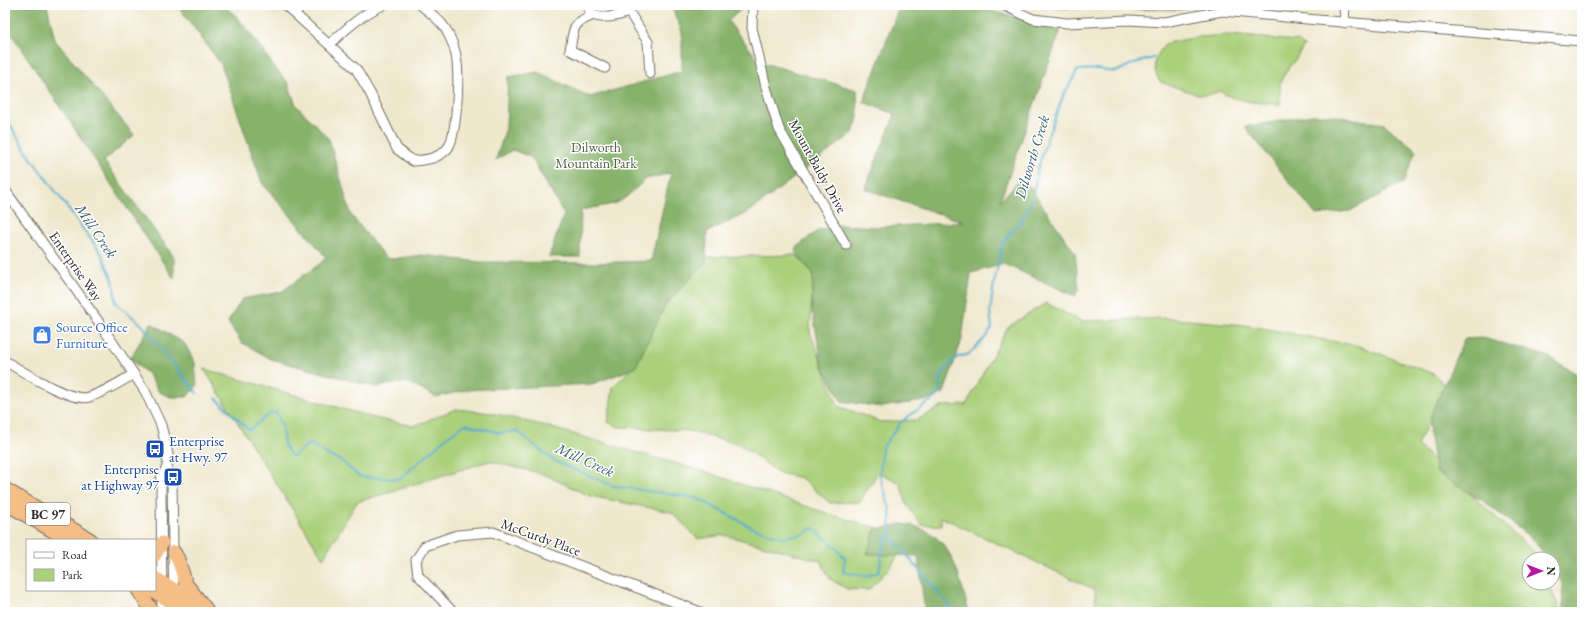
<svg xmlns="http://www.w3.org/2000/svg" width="1587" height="617" viewBox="0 0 1587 617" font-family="'EB Garamond',serif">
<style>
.green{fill:#aad07b;stroke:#6a7e53}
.forest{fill:#87b26b;stroke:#596e4b}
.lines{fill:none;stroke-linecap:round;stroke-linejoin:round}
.stream{stroke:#50aace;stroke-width:2}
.minor-casing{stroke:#706d64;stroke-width:11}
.highway-casing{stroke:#706d64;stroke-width:15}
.minor{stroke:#fff;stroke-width:9}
.highway{stroke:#f6be87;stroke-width:13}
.labels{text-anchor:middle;stroke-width:3;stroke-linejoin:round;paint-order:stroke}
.shield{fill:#fff;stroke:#6b6b6b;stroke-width:1}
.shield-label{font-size:13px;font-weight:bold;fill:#2b2b2b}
.park-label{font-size:14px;fill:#515d43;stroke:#fff}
.street-label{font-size:14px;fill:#2b2b2b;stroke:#fff}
.shop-label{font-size:14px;fill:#366cbe;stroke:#fff;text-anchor:start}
.transit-label{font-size:14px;fill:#164399;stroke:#fff;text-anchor:start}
.water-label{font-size:15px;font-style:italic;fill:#3a5e6c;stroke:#fff}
</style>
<rect width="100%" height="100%" fill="#fff"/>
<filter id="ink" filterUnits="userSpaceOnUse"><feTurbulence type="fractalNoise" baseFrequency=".025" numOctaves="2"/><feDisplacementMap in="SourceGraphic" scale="8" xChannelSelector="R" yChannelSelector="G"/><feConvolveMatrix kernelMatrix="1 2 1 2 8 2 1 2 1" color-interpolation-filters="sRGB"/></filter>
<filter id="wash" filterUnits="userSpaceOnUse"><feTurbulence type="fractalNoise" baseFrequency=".012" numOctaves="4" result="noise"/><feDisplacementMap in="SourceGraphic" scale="16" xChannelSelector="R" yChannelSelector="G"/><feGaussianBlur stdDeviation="0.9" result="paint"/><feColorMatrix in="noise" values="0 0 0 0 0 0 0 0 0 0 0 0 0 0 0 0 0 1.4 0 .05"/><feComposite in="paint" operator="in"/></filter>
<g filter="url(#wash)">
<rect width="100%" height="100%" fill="#efe8cd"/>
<g class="green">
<path d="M1230,35l68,6 6,5 -8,13 -10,12 -6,12v22c-20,-3 -43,-2 -60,-14l-12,4h-9l-39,-13c-10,-18 -5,-24 6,-39l32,-6z"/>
<path d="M796,255l17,18 -3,59 28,74 43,16 36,-2 26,-14 23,-1 42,-78 38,-24 35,18 84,-3 80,7 114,21 75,28 21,21 -29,33 -9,17 119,109 2,5h-9v24h19l13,29h-465l-1,-22 -154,-73v8h-20l-14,-20 -7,-22 -22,-11 -18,30 -30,1 -29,-25 -22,-5 -40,-29 -50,-13 -70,-4 -11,-5 5,-35 17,-17 36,-66 36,-38 4,-9z"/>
<path d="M204,369l171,49 39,8 42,-17 35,4 47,11 174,50 117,40 81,23 -18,28 -23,25 -22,-1 -17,-10 -9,-18 -97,-26 -26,4 -27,-27 -81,-16 -47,-22 -54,-13 -132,41 -34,56z"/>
</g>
<g class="forest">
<path d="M5,5h42l8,35 79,95 -30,26 70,96v22l-169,-255z"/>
<path d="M177,5h46l14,12 14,17 24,34 13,15 8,22 33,34 22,76 34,42 6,2 31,-4 58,7 113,1 58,-2 20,-88 -25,6 -21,19 -11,6 -33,6 -1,47h-31l15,-43 -33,-57 -19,-7 -16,10 10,-33 2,-50 30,-5 52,25 92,-26v-39l-11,-27h75l-18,16 32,41 97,28 1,28 -5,15 -104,79 -42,20 -1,30 -40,42 -31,64 -43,16 -125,6 -31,7 -29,-15 -32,5 -104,-28 -30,-17 -13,-20 14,-23 39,-7 40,-29 5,-6 -64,-74 -41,-119z"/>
<path d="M900,5h79l13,6 69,18 -61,172 23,-24 52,76 4,36 -4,7 -71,-32 -33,9 -9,66 -18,54 -20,8 -43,6 -40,-6 -19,-37 -10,-55 1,-36 -17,-20 1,-6 20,-16 20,-6 43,2 84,-5 -99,-33 30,-75 -32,-12z"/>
<path d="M1044,5h157l-22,5 -122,-2z"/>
<path d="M1312,115h17l55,9 32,26 -12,32 -54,29 -34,4 -71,-88z"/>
<path d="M151,323l34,21 10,19 2,23 -10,11h-16l-12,-5 -11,-18 -18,-15z"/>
<path d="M1483,338l64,18 35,21v235h-19l-1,-29 -9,-14v-10h-6l-12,-18 -52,-40 -47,-29 -7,-39 2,-18 33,-76z"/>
<path d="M901,524c7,1 15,2 21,5 33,13 38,53 47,83h-44l-7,-56 -51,-2 8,-24z"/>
</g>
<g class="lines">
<g class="stream">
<path d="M5,116l20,34 76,103 12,27 3,23 26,22 55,68"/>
<path d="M216,398l33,32 22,-17h6l5,14 2,18 8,12 18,-14 19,13 11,4 20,17 40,2 48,-43 17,-12 35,9 17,-2 37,30 60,25 83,12 56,30 28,9 20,-2 12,-7 22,19 10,11 -2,14 23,4 13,-4 5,-31 7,-4 8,9"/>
<path d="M891,537l-1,-28 -10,-32 2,-29 20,-27 38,-27 1,-19 14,-17 14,-4 17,-17 6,-9 -2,-17 4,-28 9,-41 18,-21 11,-21 6,-32 9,-29 16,-43 15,-26 19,-1 19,3 18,-9 20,-5"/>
<path d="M901,548l53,64"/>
</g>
</g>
</g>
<g filter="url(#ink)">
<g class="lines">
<defs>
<g id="minor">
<path d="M285,5l71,64 14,24 27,56 16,12c12,-1 25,-2 34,-12 10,-11 12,-70 10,-87 -1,-11 -6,-24 -12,-34 -6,-9 -16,-16 -24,-23"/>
<path d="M588,5c2,19 30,11 41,7"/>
<path d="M628,5l1,7 19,30 2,32"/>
<path d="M753,5l-1,23 14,59 13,42 67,116"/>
<path d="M1003,5l30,14 34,4 61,-3 36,2 58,-11 95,9 265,21"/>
<path d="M1344,5l1,18"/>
<path d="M594,15c-23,8 -20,13 -24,35l35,18"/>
<path d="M330,44c16,-15 32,-30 53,-39"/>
<path d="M5,190l98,138 42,63 16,34 7,29 -1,13 5,16 2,129"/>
<path d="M5,361c17,10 66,42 84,36 16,-5 31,-15 45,-23"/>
<path d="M162,612l-1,-134 6,-11"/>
<path d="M453,612l-35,-37 -2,-15 9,-14 32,-11 36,-3 207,80"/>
</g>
<g id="highway">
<path d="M5,489l86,51"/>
<path d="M5,503l63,37"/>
<path d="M174,552l4,7 8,25 20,25"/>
<path d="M155,555l7,-12"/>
<path d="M155,578l43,26"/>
<path d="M138,590l15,22"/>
<path d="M151,590l37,22"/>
</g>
</defs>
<use href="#minor" class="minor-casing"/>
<use href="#highway" class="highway-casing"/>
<use href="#minor" class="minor"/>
<use href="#highway" class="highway"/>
</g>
</g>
<defs>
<symbol id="shop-square" viewBox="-11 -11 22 22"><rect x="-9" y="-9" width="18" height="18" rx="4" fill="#3f7fe0" stroke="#fff"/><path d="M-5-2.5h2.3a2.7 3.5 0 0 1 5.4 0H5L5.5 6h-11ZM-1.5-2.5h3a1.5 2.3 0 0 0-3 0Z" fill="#fff"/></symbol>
<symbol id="bus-square" viewBox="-11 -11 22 22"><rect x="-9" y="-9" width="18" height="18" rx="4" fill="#1a4fb4" stroke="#fff"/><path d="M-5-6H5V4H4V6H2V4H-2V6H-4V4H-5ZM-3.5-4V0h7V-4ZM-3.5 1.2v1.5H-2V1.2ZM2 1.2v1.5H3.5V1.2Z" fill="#fff"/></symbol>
</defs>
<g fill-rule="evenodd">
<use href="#shop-square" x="31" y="324" width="22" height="22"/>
<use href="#bus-square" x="144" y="438" width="22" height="22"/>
<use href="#bus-square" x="162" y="466" width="22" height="22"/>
</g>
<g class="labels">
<rect class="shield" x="26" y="503" width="44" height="22" rx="3"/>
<g class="shield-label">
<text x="48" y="519">BC 97</text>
</g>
<g class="park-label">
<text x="596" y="152">Dilworth<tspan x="596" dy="16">Mountain Park</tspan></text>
</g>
<g class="street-label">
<text transform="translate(818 166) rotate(61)" y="5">Mount Baldy Drive</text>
<text transform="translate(76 266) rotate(55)" y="5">Enterprise Way</text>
<text transform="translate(541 537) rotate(20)" y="5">McCurdy Place</text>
</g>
<g class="shop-label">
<text x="56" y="332">Source Office<tspan x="56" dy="16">Furniture</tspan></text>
</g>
<g class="transit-label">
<text x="169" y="446">Enterprise<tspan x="169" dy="16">at Hwy. 97</tspan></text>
<text x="159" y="474" text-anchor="end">Enterprise<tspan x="159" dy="16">at Highway 97</tspan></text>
</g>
<g class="water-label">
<text transform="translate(1032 157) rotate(-73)" y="5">Dilworth Creek</text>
<text transform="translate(96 231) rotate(56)" y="5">Mill Creek</text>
<text transform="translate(585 460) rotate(24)" y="5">Mill Creek</text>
</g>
</g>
<rect width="1587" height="617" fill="none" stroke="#fff" stroke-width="20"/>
<rect x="26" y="539" width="130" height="52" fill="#ffffff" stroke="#aaaaaa"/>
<rect x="34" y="552" width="20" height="6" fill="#ffffff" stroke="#aaaaaa"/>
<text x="62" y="559" font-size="12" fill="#2b2b2b">Road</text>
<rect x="34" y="569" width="20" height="12" fill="#aad07b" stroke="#aaaaaa"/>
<text x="62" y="579" font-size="12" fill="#2b2b2b">Park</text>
<g transform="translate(1541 571) rotate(90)"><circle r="19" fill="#ffffff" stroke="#aaaaaa"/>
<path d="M0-3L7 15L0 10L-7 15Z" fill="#b5179e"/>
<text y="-6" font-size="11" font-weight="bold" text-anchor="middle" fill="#2b2b2b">N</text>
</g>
</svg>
